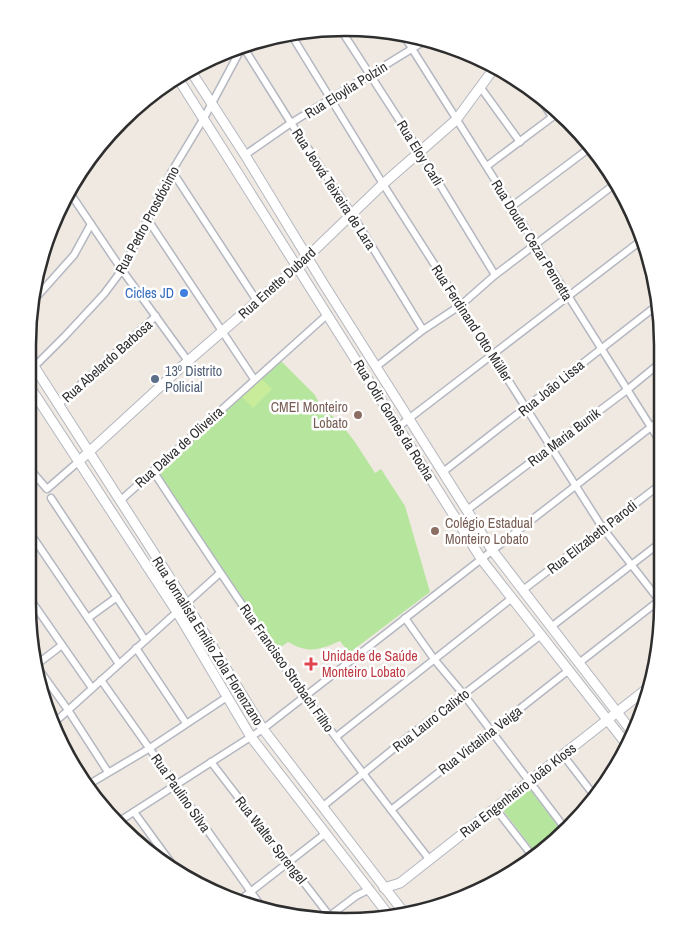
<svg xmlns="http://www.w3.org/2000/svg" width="690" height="949" viewBox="0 0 690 949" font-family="'Archivo Narrow',sans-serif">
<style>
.green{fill:#b6e59e}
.pitch{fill:#c9ec9a}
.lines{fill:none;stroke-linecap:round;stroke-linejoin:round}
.street-casing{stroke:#b4b7c1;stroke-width:9}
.secondary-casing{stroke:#b4b7c1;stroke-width:11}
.street{stroke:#fff;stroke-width:6}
.secondary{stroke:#fff;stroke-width:9}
.shop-dot{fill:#3f7fe0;stroke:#fff;stroke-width:2}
.service-dot{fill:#5c6f8a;stroke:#fff;stroke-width:2}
.education-dot{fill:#8d6e63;stroke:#fff;stroke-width:2}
.health-dot{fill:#e0444e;stroke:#fff;stroke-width:2}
.labels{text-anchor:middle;stroke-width:5;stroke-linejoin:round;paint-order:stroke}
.street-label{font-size:14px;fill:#2e2e2e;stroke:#fff}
.shop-label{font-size:14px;fill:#366cbe;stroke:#fff;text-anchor:end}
.service-label{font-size:14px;fill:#4e5e75;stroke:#fff;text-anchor:start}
.education-label{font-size:14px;fill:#785e54;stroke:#fff;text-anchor:end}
.health-label{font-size:14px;fill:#be3a42;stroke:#fff;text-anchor:start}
.rim{fill:none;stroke:#2e2e2e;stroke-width:2.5}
</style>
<rect width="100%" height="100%" fill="#efe9e1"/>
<g class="green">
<path d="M280,360l35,35 7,14 16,11 17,22 20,31 6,-4 24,37 25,86 -81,61 -9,-12c-21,9 -31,13 -52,1l-11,8 -122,-181 44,-33z"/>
<path d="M529,788l32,42 -23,26 -36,-47z"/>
</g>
<path class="pitch" d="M261,378l11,11 -19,19 -11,-11z"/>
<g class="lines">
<defs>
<g id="street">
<path d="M343,33l77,119 75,123"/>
<path d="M292,36l91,148 219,343 60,77"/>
<path d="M404,36l257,407"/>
<path d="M244,48l47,75 61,91 71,116"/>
<path d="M481,88l39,54"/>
<path d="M545,106l7,11"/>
<path d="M245,155l46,-32 132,-81"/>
<path d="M487,166l68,-51"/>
<path d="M172,171l85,130"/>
<path d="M70,193l52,77 66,91"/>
<path d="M511,207l80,-60"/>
<path d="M148,220l106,159"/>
<path d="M33,301l41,-46 17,-31"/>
<path d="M376,367l47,-37 38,-25 34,-30 120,-91"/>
<path d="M28,373l37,-37 39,-42 18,-24 50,-99 32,-53 37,-69"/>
<path d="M58,405l98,-89"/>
<path d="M398,427l245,-188"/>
<path d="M28,467l19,22 31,-27"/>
<path d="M153,471c50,76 100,152 153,226 40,55 82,109 123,162"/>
<path d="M443,472l217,-169"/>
<path d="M51,498l94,142"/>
<path d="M121,500l207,-186"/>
<path d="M467,510l160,-120 33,-27"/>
<path d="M28,530l91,134"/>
<path d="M523,590l138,-106"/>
<path d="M28,596l64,92"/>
<path d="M88,618l29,-21"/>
<path d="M405,618l29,41 30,36 100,132"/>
<path d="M551,627l110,-85"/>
<path d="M136,648l50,75"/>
<path d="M579,663l82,-64"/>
<path d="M35,664l33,46 40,62"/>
<path d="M36,665l26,-20"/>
<path d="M101,680l160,226"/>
<path d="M55,722l165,-149"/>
<path d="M336,737l176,-139"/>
<path d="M563,755l30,39"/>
<path d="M211,762l121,157"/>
<path d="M86,786l64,-38 77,-51"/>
<path d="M322,807l86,-70 133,-102"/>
<path d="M495,808l39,50"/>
<path d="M391,810l178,-140"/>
<path d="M134,812l43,59"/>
<path d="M118,822l145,-93 397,-309"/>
<path d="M240,900l86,-67"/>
<path d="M327,918l29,-22 14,-7"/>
</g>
<g id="secondary">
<path d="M192,73l53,82 78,128 169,267 141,183"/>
<path d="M179,80l303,480 146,186"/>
<path d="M28,357l158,246 77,126 142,185"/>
<path d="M28,384l149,228 74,125 140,181"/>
<path d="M78,462l110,-101 110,-95 85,-82 73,-64 39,-53"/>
<path d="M384,888l16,-5 249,-196"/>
</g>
</defs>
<use href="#street" class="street-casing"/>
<use href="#secondary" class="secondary-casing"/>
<use href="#street" class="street"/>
<use href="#secondary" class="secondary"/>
</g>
<circle class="shop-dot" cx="184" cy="293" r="5"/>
<circle class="service-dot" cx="155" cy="379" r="5"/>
<g class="education-dot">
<circle cx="358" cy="415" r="5"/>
<circle cx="435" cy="531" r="5"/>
</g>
<path class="health-dot" d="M308.5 656.5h5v5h5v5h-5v5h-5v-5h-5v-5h5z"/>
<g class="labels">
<g class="street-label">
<text transform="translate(346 90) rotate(-32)" y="5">Rua Eloylia Polzin</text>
<text transform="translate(420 153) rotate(58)" y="5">Rua Eloy Carli</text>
<text transform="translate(334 189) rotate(57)" y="5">Rua Jeová Teixeira de Lara</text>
<text transform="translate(147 220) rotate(-62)" y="5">Rua Pedro Prosdócimo</text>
<text transform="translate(532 240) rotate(58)" y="5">Rua Doutor Cezar Pernetta</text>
<text transform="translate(277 283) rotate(-42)" y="5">Rua Enette Dubard</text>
<text transform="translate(472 323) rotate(57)" y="5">Rua Ferdinand Otto Müller</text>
<text transform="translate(107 361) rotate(-42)" y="5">Rua Abelardo Barbosa</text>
<text transform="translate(551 388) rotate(-39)" y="5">Rua João Lissa</text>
<text transform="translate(394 420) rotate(58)" y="5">Rua Odir Gomes da Rocha</text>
<text transform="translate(564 437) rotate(-37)" y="5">Rua Maria Bunik</text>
<text transform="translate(179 447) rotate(-42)" y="5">Rua Dalva de Oliveira</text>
<text transform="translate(592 537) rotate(-38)" y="5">Rua Elizabeth Parodi</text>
<text transform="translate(208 641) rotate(58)" y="5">Rua Jornalista Emílio Zola Florenzano</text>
<text transform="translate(287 668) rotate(55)" y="5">Rua Francisco Strobach Filho</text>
<text transform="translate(431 720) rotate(-38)" y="5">Rua Lauro Calixto</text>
<text transform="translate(480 740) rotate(-38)" y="5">Rua Victalina Veiga</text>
<text transform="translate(518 790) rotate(-38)" y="5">Rua Engenheiro João Kloss</text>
<text transform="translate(181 793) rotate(55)" y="5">Rua Paulino Silva</text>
<text transform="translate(271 840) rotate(52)" y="5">Rua Walter Sprengel</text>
</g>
<g class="shop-label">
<text x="174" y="298">Cicles JD</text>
</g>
<g class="service-label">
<text x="165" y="376">13º Distrito<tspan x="165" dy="16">Policial</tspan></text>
</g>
<g class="education-label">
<text x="348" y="412">CMEI Monteiro<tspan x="348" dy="16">Lobato</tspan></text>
<text x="445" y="528" text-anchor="start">Colégio Estadual<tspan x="445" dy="16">Monteiro Lobato</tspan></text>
</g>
<g class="health-label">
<text x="322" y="661">Unidade de Saúde<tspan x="322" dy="16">Monteiro Lobato</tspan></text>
</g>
</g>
<path d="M0 0H690V949H0ZM345 36H345A309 309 0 0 1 654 345V604A309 309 0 0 1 345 913H345A309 309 0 0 1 36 604V345A309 309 0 0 1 345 36Z" fill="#fff" fill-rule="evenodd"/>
<path class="rim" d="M345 36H345A309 309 0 0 1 654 345V604A309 309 0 0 1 345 913H345A309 309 0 0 1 36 604V345A309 309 0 0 1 345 36Z"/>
</svg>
